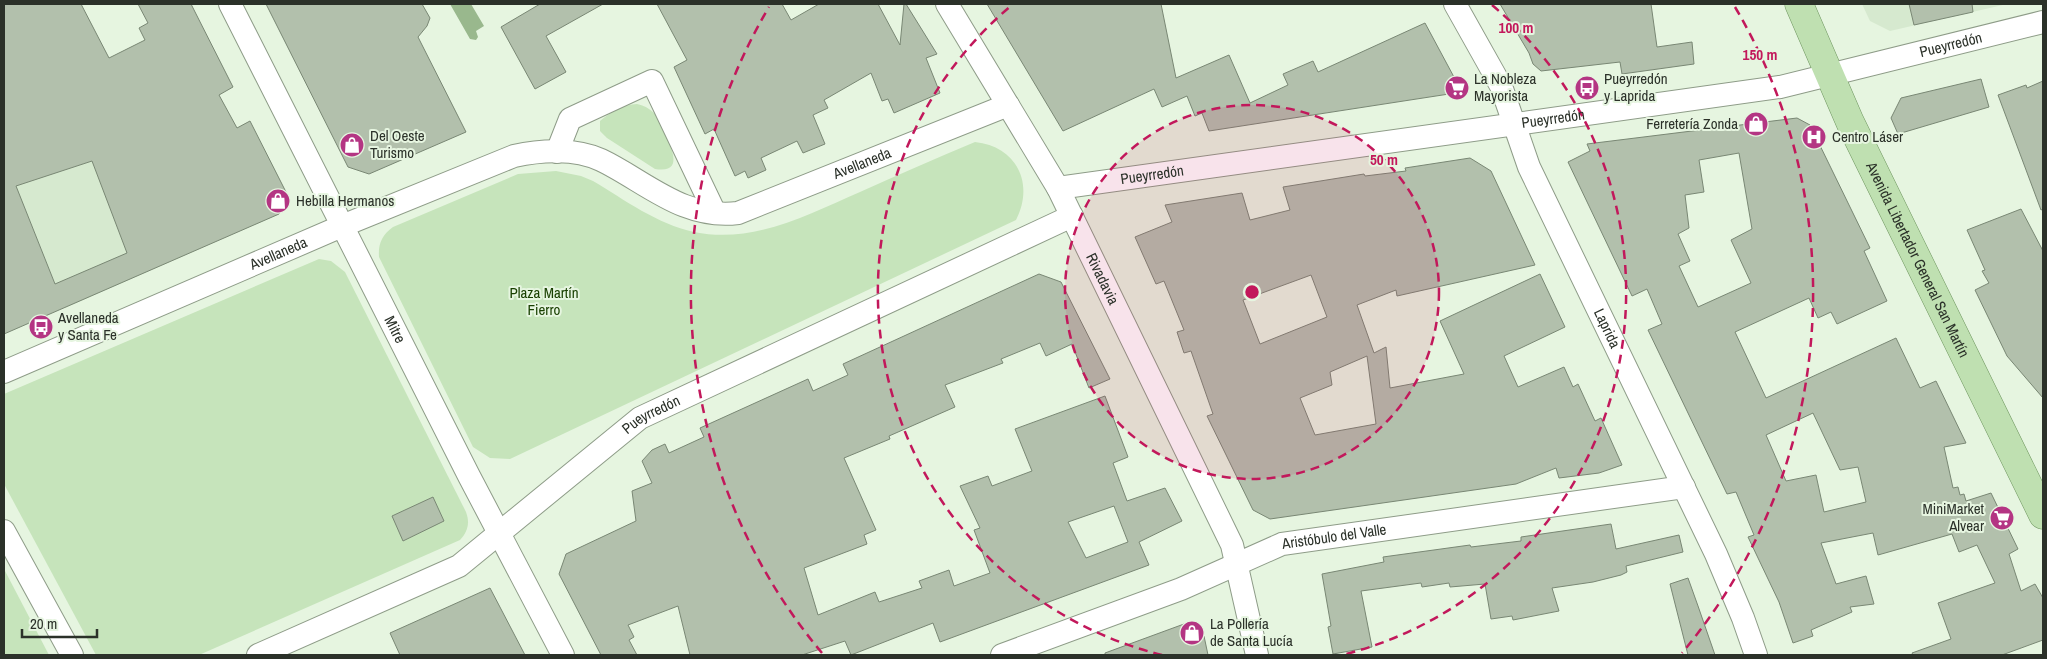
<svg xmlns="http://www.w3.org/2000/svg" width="2047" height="659" viewBox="0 0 2047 659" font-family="'Archivo Narrow',sans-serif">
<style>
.built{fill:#d6e9cf}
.green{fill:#c6e4bb}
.water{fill:#99b88d}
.building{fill:#b2c0ac;stroke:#798774;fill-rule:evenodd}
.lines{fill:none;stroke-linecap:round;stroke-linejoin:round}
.street-casing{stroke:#8e9c88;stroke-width:24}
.primary-casing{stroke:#6f9660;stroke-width:29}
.street{stroke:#fff;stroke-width:22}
.primary{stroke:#bfe0b1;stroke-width:28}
.ring{fill:none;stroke:#c2185b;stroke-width:2.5;stroke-dasharray:9 6}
.labels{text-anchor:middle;stroke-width:4;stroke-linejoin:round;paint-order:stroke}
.street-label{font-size:15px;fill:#2b3129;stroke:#e6f5e0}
.poi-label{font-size:15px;fill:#2b3129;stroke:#e6f5e0;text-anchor:start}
.park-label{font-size:15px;fill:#194001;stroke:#e6f5e0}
.centre{fill:#c2185b;stroke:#e6f5e0;stroke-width:2.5}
.ring-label{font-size:15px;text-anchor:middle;font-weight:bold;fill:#c2185b;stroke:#e6f5e0;stroke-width:4;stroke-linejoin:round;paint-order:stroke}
</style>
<rect width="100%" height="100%" fill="#e6f5e0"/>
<g class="built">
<path d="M1862,4h145l-117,27 -20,-10z"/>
<path d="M101,45l24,141 125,-65 37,73 -8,20 -214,94 -41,-102 -20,9v-122z"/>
</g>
<g class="green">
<path d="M637,104c6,1 12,4 17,9 5,5 7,14 11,21 6,13 20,40 -10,35l-48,-31 -7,-7v-10c9,-8 24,-17 37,-17z"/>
<path d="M975,142c41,4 60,41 41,78l-506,239 -20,-1 -17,-11 -94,-190c-1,-13 3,-22 14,-30l125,-53 38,-3 25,5 12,5c32,19 64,43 101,51 60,12 113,-17 166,-40 38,-17 76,-34 115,-50z"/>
<path d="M319,259l12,2 14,11 121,240c4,11 2,19 -6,28l-261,115h-103l-92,-171v-90z"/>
<path d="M4,569l45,86h-45z"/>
</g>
<path class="water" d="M450,4h21l13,22 -8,5 2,6 -2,3 -6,-1z"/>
<g class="building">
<path d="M4,4h77l28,54 36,-18 -6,-12 9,-5 -10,-19h53l42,83 -14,8 18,33 13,-7 37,73 -8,20 -275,120zM92,161l35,92 -72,31 -39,-98z"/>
<path d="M266,4h156l8,14 -3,8 -9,11 48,95 -97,42 -21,-7z"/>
<path d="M540,4h63l-57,32 20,36 -31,17 -34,-62z"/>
<path d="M657,4h125l9,16 28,-16h59l22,41 4,-41h2l31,50 -11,4 14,35 -46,20 -6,-14 -6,2 -11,-28 -47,27 4,8 -15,7 12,29 -22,9 -6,-12 -36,17 5,12 -18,8 -3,-7 -10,5 -21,-47 -9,5 -31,-67 13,-7z"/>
<path d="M987,4h174l15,74 53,-23 21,48 38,-18 -5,-11 30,-13 5,11 107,-49 37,69 -253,39 -7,-18 -7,3 -8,-20 -25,11 -8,-18 -91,42z"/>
<path d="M1500,4h151l6,43 35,-5 2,22 -72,10 -2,-12 -79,9 -8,-7 -4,-11z"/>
<path d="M1909,4h63l1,8 -59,13z"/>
<path d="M1981,79l8,28 -91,27 -7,-16 10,-20z"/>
<path d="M2043,81v128l-2,1 -43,-115 28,-10 1,3z"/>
<path d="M1797,118l13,7 60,123 -6,3 23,50 -50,23 -6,-12 -13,6 -9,-20 -74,34 31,66 130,-60 24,50 16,-7 30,62 -22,4 9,41 5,-1 2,8 4,-1 2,7 25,-8 27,56 -9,5 12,37 14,-7 8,14v42l-41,15h-89l-1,-2 39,-14 -13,-36 57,-20 -18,-38 -18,7 -7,-18 -74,21 -5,-22 -52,10 15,41 30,-8 8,28 -24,3 2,5 -41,18 2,6 -20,7 -14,-41 -31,-65 6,-2 -18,-43 -9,2 -79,-164 14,-6 -15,-35 -15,7 -64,-134 22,-11 -3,-7zM1739,153l13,76 -21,11 20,43 -53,24 -19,-41 11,-5 -12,-27 11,-6 -4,-33 19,-3 -5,-32zM1813,413l27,57 18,-3 8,35 -42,10 -8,-37 -30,6 -20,-46z"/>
<path d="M1470,158l21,13 44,94 -138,31 -1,-6 -39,15 17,48 12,-6 4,41 74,-14 -24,-53 100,-47 25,53 -61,29 14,31 46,-20 9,20 5,-3 17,37 6,-3 21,47 -23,8 -40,5 -3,-10 -40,16 -246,35 -17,-9 -46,-94 6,-2 -22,-63 -7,2 -7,-21 7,-2 -20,-49 -8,3 -21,-47 37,-15 -7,-17 77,-12 8,27 40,-10 -7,-23 81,-13 1,2 41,-5 -1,-3zM1311,275l16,42 -67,27 -17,-44zM1367,356l9,68 -61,11 -15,-37 32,-13 -2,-13z"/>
<path d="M2021,209l22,42v147l-36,-42 -32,-66 14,-7 -7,-12 3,-1 -18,-40z"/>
<path d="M1039,274l22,8 49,97 -21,9 -17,-44 -26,12 -6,-13 -39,16 2,4 -58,22 10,22 -66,29 1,3 -46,19 32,72 -12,5 3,9 -63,24 14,47 57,-23 4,10 43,-14 -3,-7 30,-11 5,16 36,-13 -16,-43 6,-2 -20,-42 28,-10 4,10 40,-15 -17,-42 90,-33 23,61 -15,6 14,38 38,-13 17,33 -43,21 10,23 -209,77 -7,-19 -82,32 -6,-14 -43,14h-112l-12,-49 -50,19 6,12 -5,3 8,15h-36l-42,-81 7,-20 70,-33 -4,-30 20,-8 -10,-22 10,-11 13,-6 4,9 35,-16 -4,-9 108,-49 5,12 35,-16 -5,-11zM1114,506l14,36 -42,16 -18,-36z"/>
<path d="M433,497l11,24 -41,20 -11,-25z"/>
<path d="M1611,524l5,25 63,-14 4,17 -57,14 1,6 -6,3 -28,7 -41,6 7,23 -46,9 -1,-4 -21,3 -6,-35 -35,3 -1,-4 -27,4 -1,-4 -60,8 11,56 -39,7 -5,-27 3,-1 -9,-52 62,-12 -1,-5 87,-12 1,2 50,-6v-4z"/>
<path d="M1688,578l10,28 17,49h-27l-18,-71z"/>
<path d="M490,588l35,67h-125l-10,-22z"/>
<path d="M1184,624l20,12 4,19h-103v-2z"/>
</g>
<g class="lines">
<defs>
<g id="street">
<path id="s1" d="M230,4l239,472 94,179"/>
<path id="s2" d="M947,4l111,184 174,357 25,110"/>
<path id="s3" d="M1455,4l46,82 28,81 187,387 27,64 13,37"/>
<path d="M557,152l13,-33 82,-38 63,132"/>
<path id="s4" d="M1058,188l722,-101 263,-65"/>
<path id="s5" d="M4,372l338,-146 172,-70c27,-6 61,-8 87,4 44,21 82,60 137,53l270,-108"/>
<path d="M4,531l68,124"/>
<path id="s6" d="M258,655l201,-89 181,-148 432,-202"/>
<path id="s7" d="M1002,655l179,-66 101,-45 402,-57"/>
</g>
<g id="primary">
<path id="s8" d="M1799,4l51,118 193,393"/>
</g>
</defs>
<use href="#street" class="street-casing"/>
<use href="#primary" class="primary-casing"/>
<use href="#street" class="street"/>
<use href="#primary" class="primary"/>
</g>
<circle cx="1252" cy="292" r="187" fill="#c2185b" fill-opacity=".12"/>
<g class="ring">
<circle cx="1252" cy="292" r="187"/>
<path d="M1162 655A374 374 0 0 1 1012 5M1492 5A374 374 0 0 1 1342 655"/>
<path d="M822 653A561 561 0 0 1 769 7M1735 7A561 561 0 0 1 1682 653"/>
</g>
<defs>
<symbol id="supermarket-disc" viewBox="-11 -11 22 22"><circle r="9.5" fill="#b43583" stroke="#e6f5e0"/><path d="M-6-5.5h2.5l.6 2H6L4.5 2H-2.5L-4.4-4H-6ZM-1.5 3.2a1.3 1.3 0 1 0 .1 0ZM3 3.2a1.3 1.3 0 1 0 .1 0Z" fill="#fff"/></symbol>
<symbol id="bus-disc" viewBox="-11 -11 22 22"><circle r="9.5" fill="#b43583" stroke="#e6f5e0"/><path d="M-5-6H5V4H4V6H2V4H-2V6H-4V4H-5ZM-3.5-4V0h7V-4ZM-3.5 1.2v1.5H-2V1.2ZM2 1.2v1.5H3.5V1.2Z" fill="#fff"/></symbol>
<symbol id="shop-disc" viewBox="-11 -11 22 22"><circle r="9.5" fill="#b43583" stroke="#e6f5e0"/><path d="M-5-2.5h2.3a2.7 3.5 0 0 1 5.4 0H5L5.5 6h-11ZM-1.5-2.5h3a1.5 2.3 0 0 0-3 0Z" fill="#fff"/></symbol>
<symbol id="hospital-disc" viewBox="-11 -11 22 22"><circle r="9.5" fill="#b43583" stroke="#e6f5e0"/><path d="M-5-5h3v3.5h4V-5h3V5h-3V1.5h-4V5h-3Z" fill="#fff"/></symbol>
</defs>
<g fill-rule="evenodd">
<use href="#supermarket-disc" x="1443" y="74" width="28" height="28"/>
<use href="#bus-disc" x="1573" y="74" width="28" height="28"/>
<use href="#shop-disc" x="1742" y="110" width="28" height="28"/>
<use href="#hospital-disc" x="1800" y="123" width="28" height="28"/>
<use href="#shop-disc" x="338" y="131" width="28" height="28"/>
<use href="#shop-disc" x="264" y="187" width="28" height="28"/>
<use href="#bus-disc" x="27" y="313" width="28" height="28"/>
<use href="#supermarket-disc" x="1988" y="504" width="28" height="28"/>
<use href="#shop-disc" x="1178" y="619" width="28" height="28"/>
</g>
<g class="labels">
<g class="street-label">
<text dy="5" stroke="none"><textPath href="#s4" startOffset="905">Pueyrredón</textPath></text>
<text dy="5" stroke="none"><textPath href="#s4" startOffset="500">Pueyrredón</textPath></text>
<text dy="5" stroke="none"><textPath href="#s5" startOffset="926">Avellaneda</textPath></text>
<text dy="5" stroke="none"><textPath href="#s4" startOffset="95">Pueyrredón</textPath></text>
<text dy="5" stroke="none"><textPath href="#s5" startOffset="299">Avellaneda</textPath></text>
<text dy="5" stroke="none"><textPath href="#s8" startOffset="282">Avenida Libertador General San Martín</textPath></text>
<text dy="5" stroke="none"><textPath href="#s2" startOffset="316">Rivadavia</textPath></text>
<text dy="5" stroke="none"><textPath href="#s3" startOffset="359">Laprida</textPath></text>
<text dy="5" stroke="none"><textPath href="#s1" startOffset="365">Mitre</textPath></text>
<text dy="5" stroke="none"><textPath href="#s6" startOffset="465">Pueyrredón</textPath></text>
<text dy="5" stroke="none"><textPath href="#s7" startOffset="354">Aristóbulo del Valle</textPath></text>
</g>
<g class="poi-label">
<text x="1474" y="84">La Nobleza<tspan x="1474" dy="17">Mayorista</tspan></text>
<text x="1604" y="84">Pueyrredón<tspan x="1604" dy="17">y Laprida</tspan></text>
<text x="1738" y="129" text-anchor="end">Ferretería Zonda</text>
<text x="370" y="141">Del Oeste<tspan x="370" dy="17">Turismo</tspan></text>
<text x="1832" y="142">Centro Láser</text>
<text x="296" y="206">Hebilla Hermanos</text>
<text x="58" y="323">Avellaneda<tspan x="58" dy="17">y Santa Fe</tspan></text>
<text x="1984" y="514" text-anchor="end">MiniMarket<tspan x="1984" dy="17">Alvear</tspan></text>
<text x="1210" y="629">La Pollería<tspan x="1210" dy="17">de Santa Lucía</tspan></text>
</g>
<g class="park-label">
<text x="544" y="298">Plaza Martín<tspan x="544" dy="17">Fierro</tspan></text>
</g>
</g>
<circle cx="1252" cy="292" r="8" class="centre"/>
<g class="ring-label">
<text x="1516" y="33">100 m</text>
<text x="1760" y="60">150 m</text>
<text x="1384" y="165">50 m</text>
</g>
<rect width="2047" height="659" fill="none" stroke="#2b3129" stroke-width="10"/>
<path d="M22 629v8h75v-8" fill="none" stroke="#2b3129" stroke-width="2.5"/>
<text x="30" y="629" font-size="15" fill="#2b3129" stroke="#e6f5e0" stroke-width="4" paint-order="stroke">20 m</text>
</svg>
